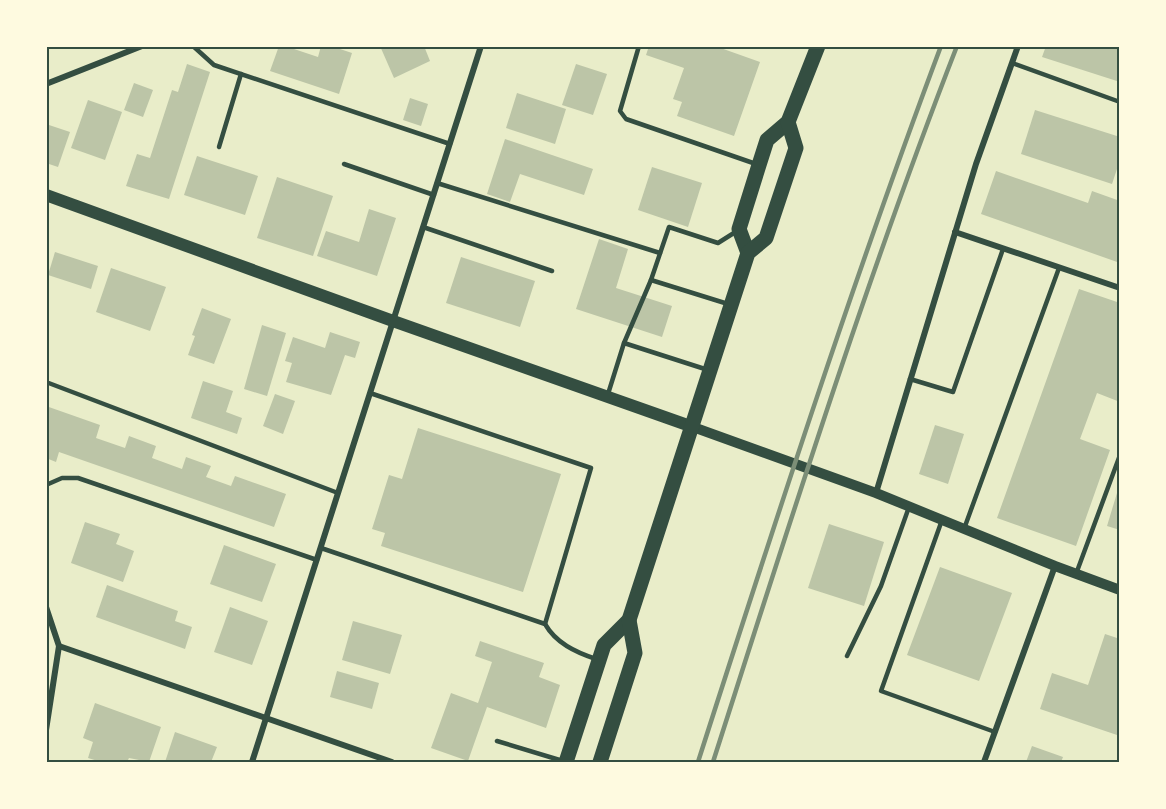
<svg xmlns="http://www.w3.org/2000/svg" width="1166" height="809" viewBox="0 0 1166 809" font-family="'Nunito Sans',sans-serif">
<style>
.building{fill:#bcc5a7}
.lines{fill:none;stroke-linecap:round;stroke-linejoin:round}
.service{stroke:#344e41;stroke-width:4.5}
.minor{stroke:#344e41;stroke-width:6}
.tertiary{stroke:#344e41;stroke-width:10}
.secondary{stroke:#344e41;stroke-width:12}
.primary{stroke:#344e41;stroke-width:15}
.rail{stroke:#7c8e77;stroke-width:4.5}
.neatline{fill:none;stroke:#344e41;stroke-width:2}
</style>
<rect width="100%" height="100%" fill="#e9edc9"/>
<g class="building">
<path d="M279,46h6l33,11 3,-11h10l21,7 -13,41 -69,-23z"/>
<path d="M380,46h44l6,15 -36,17z"/>
<path d="M649,46h66l45,16 -26,74 -57,-20 5,-14 -9,-3 11,-31 -38,-13z"/>
<path d="M1046,46h74v36l-78,-25z"/>
<path d="M187,64l23,8 -41,127 -43,-13 11,-32 13,4 22,-68 6,2z"/>
<path d="M576,64l31,10 -14,41 -31,-10z"/>
<path d="M134,83l19,7 -10,27 -19,-7z"/>
<path d="M517,93l49,16 -11,35 -49,-16z"/>
<path d="M410,98l18,6 -7,22 -18,-6z"/>
<path d="M88,100l34,12 -17,48 -34,-12z"/>
<path d="M1035,110l85,27v23l-8,24 -91,-30z"/>
<path d="M46,124l24,8 -12,35 -12,-4z"/>
<path d="M505,139l88,30 -9,26 -64,-21 -10,28 -23,-8z"/>
<path d="M197,156l61,20 -13,39 -61,-20z"/>
<path d="M652,167l50,16 -14,44 -50,-17z"/>
<path d="M996,171l92,32 4,-12 28,10v62l-139,-49z"/>
<path d="M277,177l56,19 -20,60 -56,-18z"/>
<path d="M369,209l27,9 -19,58 -60,-20 9,-25 33,11z"/>
<path d="M599,239l29,10 -12,39 56,18 -10,31 -86,-28z"/>
<path d="M55,252l43,14 -7,23 -43,-14z"/>
<path d="M461,257l74,24 -15,46 -74,-24z"/>
<path d="M111,268l55,19 -16,44 -54,-19z"/>
<path d="M1079,289l41,14v99l-23,-9 -17,46 30,11 -34,96 -79,-28z"/>
<path d="M202,308l29,11 -17,45 -26,-9 7,-19 -3,-1z"/>
<path d="M262,325l24,8 -19,63 -23,-7z"/>
<path d="M330,332l30,10 -5,16 -10,-3 -14,40 -45,-13 6,-19 -7,-2 8,-24 32,11z"/>
<path d="M203,381l30,10 -7,21 16,6 -5,16 -46,-16z"/>
<path d="M275,394l20,7 -12,33 -20,-8z"/>
<path d="M46,406l54,19 -4,13 29,10 4,-12 27,10 -4,12 30,11 4,-12 25,9 -5,11 25,9 4,-10 51,18 -12,33 -215,-75 -3,10 -10,-4z"/>
<path d="M935,425l29,9 -16,50 -29,-10z"/>
<path d="M418,428l143,46 -38,118 -142,-46 4,-13 -13,-4 17,-54 13,4z"/>
<path d="M1117,493l3,1v36l-13,-4z"/>
<path d="M85,522l35,12 -4,10 18,7 -11,31 -52,-19z"/>
<path d="M829,524l55,18 -20,64 -56,-18z"/>
<path d="M224,545l52,19 -14,38 -52,-18z"/>
<path d="M940,567l72,26 -33,88 -72,-26z"/>
<path d="M107,585l71,26 -3,10 17,6 -7,22 -89,-32z"/>
<path d="M230,607l38,14 -16,44 -38,-13z"/>
<path d="M353,621l49,14 -12,39 -48,-14z"/>
<path d="M1105,634l15,5v97l-80,-27 12,-36 36,12z"/>
<path d="M480,641l64,22 -5,14 21,8 -14,43 -59,-21 -19,54 -37,-13 20,-55 27,10 14,-41 -17,-6z"/>
<path d="M337,671l42,12 -7,26 -42,-12z"/>
<path d="M95,703l66,24 -12,35 -20,-4 -2,4h-26l-13,-4 5,-16 -10,-4z"/>
<path d="M175,732l42,15 -6,15h-46z"/>
<path d="M1032,746l31,11 -2,5h-35z"/>
</g>
<g class="lines">
<g class="service">
<path d="M193,46l21,19 236,79"/>
<path d="M639,46l-19,65 6,8 130,45"/>
<path d="M1012,63l108,39"/>
<path d="M219,147l22,-73"/>
<path d="M344,164l90,31"/>
<path d="M437,183l223,70"/>
<path d="M423,227l129,44"/>
<path d="M728,304l-77,-24 18,-53 49,16 19,-12"/>
<path d="M624,343l27,-63"/>
<path d="M910,379l43,13 50,-143"/>
<path d="M46,382l292,111"/>
<path d="M370,393l221,75 -46,156"/>
<path d="M608,394l16,-51 84,27"/>
<path d="M46,485l16,-7h16l239,82"/>
<path d="M942,520l-61,171 114,41"/>
<path d="M964,529l95,-261"/>
<path d="M321,548l224,76c11,19 30,28 51,35"/>
<path d="M1076,574l44,-119"/>
<path d="M847,656l34,-70 28,-79"/>
<path d="M497,741l66,20"/>
</g>
<g class="minor">
<path d="M46,84l96,-38"/>
<path d="M955,232l165,56"/>
<path d="M876,493l100,-329 42,-118"/>
<path d="M46,607l13,39 -13,84"/>
<path d="M59,646l333,116"/>
<path d="M252,762l229,-716"/>
<path d="M984,762l71,-196"/>
</g>
<path class="tertiary" d="M693,427l183,66 179,73 65,24"/>
<path class="secondary" d="M46,195l347,126 300,106"/>
<g class="primary">
<path d="M748,253l-9,-24 20,-64 8,-25 21,-18 30,-76"/>
<path d="M566,762l38,-117 25,-25 119,-367 18,-15 30,-90 -8,-26"/>
<path d="M600,762l35,-109 -6,-33"/>
</g>
<g class="rail">
<path d="M698,762c77,-240 154,-479 243,-716"/>
<path d="M713,762c77,-240 152,-480 244,-716"/>
</g>
</g>
<rect width="1166" height="809" fill="none" stroke="#fefae0" stroke-width="96"/>
<rect x="48" y="48" width="1070" height="713" class="neatline"/>
</svg>
